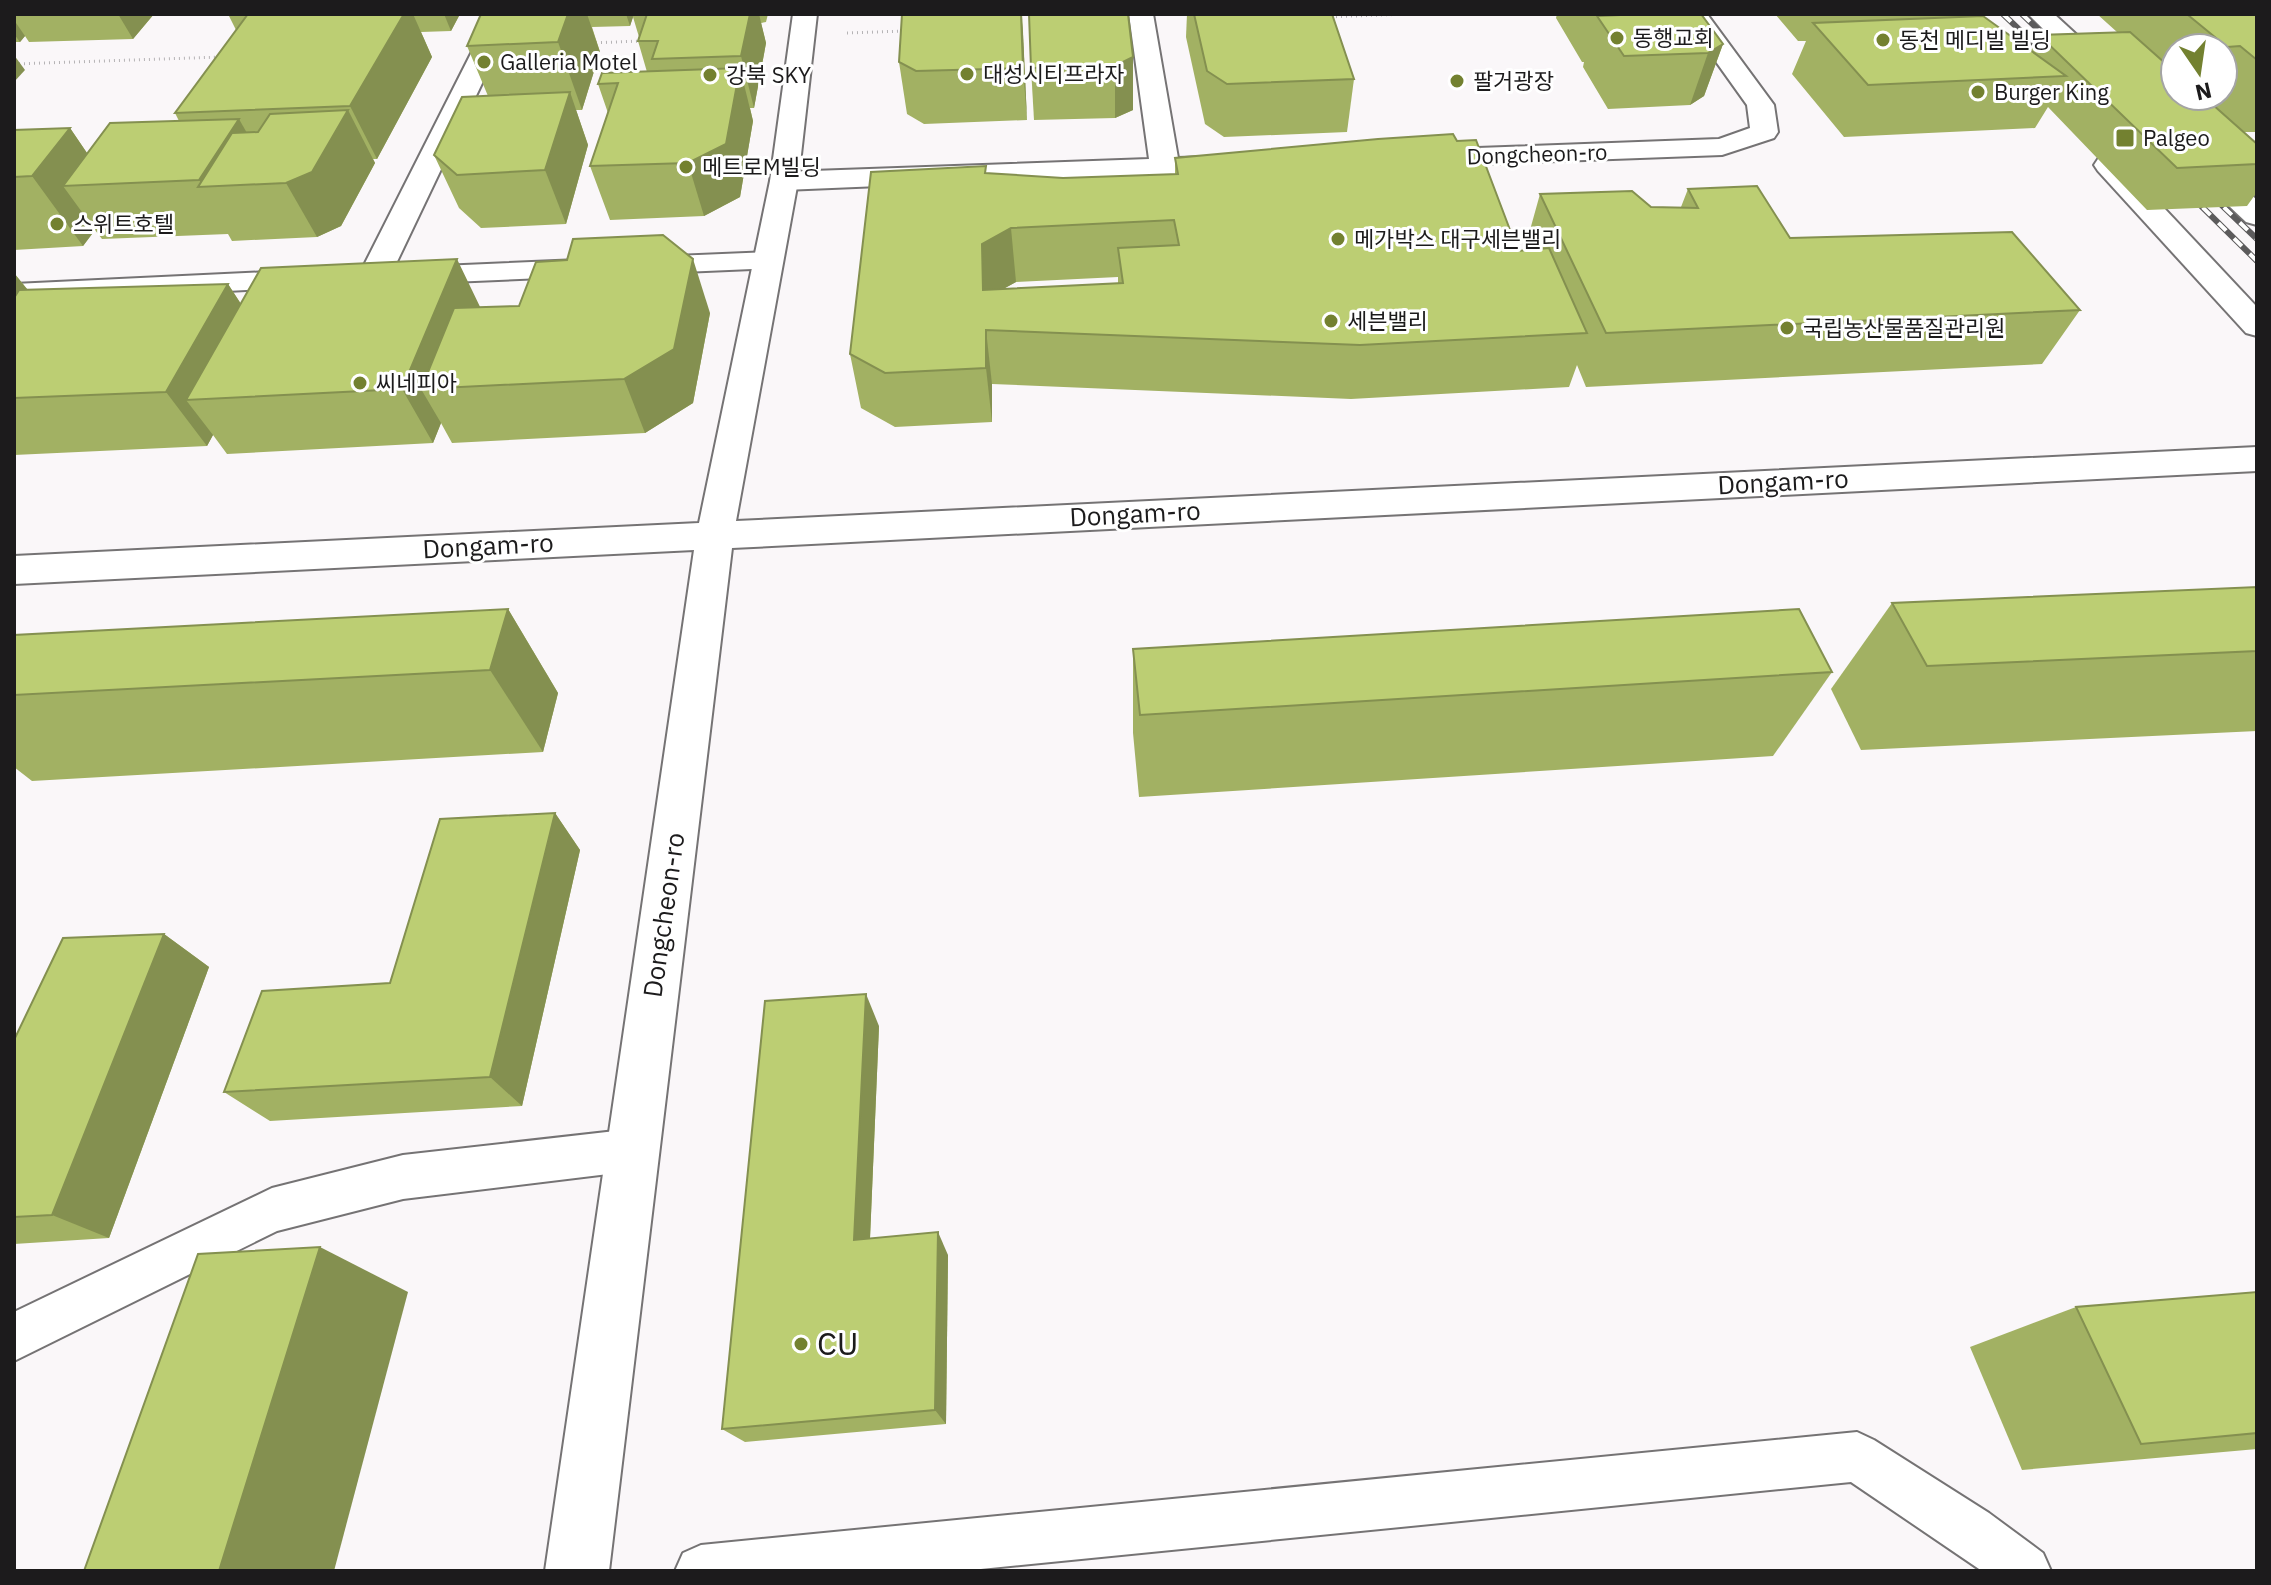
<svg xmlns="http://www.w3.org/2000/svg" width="2271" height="1585" viewBox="0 0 2271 1585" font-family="'IBM Plex Sans','Noto Sans KR',sans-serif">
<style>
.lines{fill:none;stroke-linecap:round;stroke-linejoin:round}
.lane-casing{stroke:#757374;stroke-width:4}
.street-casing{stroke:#757374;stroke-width:4}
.secondary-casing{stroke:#757374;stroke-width:4}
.path{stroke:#b5b3b5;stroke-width:3;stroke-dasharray:1 4;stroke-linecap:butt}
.lane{fill:#fff;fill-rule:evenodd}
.street{fill:#fff;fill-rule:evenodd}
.secondary{fill:#fff;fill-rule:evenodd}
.rail-casing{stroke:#5c5b5c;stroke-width:6}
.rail{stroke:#fff;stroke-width:4;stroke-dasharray:11;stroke-linecap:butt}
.wall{fill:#a2b163;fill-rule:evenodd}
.shaded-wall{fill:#849050}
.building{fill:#bcce73;stroke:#849050;stroke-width:2;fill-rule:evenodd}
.poi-dot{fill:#738130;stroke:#fff;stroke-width:3}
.labels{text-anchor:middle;stroke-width:6;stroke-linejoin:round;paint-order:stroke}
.far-poi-label{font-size:22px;fill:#1c1b1c;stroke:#fff;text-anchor:start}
.far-street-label{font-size:22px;fill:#1c1b1c;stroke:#fff}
.street-label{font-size:26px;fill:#1c1b1c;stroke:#fff}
.near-poi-label{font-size:32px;fill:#1c1b1c;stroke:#fff;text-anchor:start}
</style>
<rect width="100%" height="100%" fill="#faf7f9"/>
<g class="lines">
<defs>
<g id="lane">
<path d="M633,1129l15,6 7,15 -7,15 -15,6 -230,28 -126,32 -263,130v-49l258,-124 131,-33z"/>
<path d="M1857,1432l17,8 115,73 54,40 8,18h-69l-131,-89 -890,89h-286l8,-18 18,-8z"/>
</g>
<g id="street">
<path d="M491,14h24l-121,254 373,-16 11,2 4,7 -4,7 -374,16 -11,-2 -3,-5 -5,7 -11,2 -11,-2 -5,-7z"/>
<path d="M1129,14h24l25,144 56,-2 10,3 4,6 -4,6 -460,19 -10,-3 -4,-6 4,-6 10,-3 365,-13z"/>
<path d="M1682,14h25l67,91 4,27 -4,6 -52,17 -300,11 -10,-2 -4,-6 4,-6 10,-2 297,-11 31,-11 -3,-23z"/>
<path d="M311,270l11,2 5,7 -5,7 -308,16v-18z"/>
</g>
<g id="secondary">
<path d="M793,14h24l-19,167 -62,340 1521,-74v24l-1525,77 -123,1023h-64l149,-1021 -680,34v-28l685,-33 71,-342z"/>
<path d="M2028,14h26l61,56 4,6 -4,6h-18z"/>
<path d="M2108,156l10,3 139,148v29l-11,-3 -148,-162 -4,-6 4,-6z"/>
<path d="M2203,157l10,3 44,40v25l-11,-3 -53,-50 -4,-6 4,-6z"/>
</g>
</defs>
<use href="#lane" class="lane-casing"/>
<use href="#street" class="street-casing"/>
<use href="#secondary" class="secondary-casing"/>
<g class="path">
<path d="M1326,17l83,-3"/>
<path d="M847,33l58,-2"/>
<path d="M591,43l50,-2"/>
<path d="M14,64l207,-7"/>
</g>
<use href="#lane" class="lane"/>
<use href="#street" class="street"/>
<use href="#secondary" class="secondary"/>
<defs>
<g id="rail">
<path d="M2003,14l46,44"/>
<path d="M2022,14l38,37"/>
<path d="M2187,192l70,69"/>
<path d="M2208,192l49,47"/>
</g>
</defs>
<use href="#rail" class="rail-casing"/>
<use href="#rail" class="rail"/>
</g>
<g class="wall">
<path d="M14,14h140l-21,25 -104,3 -4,-6 -5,6h-6z"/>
<path d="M228,14h232l-9,17 -30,1 11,25 -55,102h-4l2,4 -34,63 -24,11 -85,4 -4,-7 -126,5 -7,-9 -12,16 -69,4v-120l56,-2 17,25 92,-32 -4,-8 61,-83z"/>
<path d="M481,14h287l-2,8 -5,1 5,20 -12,65h-4l3,13 -13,76 -36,19 -94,4 -20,-54 18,-53 -10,-29 49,-12 -9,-31 1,-4 -6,-20 -3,9 -38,1 8,25 -18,58h-6l12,35 -22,79 -85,4 -22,-20 -25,-53 54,-59 -21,-50z"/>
<path d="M1022,14l5,106 -103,4 -17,-10 -8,-52z"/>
<path d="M1187,14h145l22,65 -7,53 -123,5 -19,-13 -19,-87z"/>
<path d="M1557,14h144l22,30 -19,52 -14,9 -82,4 -25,-42 1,-5h-2l-26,-44z"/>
<path d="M1775,14h203l-1,2 54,34 8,-15 78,-3 -20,-18h160v118h-13l13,12v48l-10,14 -100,4 -99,-103 -13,21 -191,9 -52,-63 14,-33h-8zM2175,48h48v48h-48z"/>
<path d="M1133,57v53l-18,8 -81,2 -3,-52z"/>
<path d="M1175,158l343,93 8,-1 -1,-2 15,-54 111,13h30l7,-18 102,49 290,72 -38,54 -456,23 -9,-22 -8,22 -218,12 -359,-15v38l-97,5 -34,-19 -11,-54 137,-181 76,5 112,-4zM1118,277v6l-115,6 13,-7z"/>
<path d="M14,273l14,17 200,-6 13,20 239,3 230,6 -17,90 -48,30 -193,10 -11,-20 -8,20 -206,11 -14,-19 -6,11 -193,9z"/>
<path d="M2257,587v144l-396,19 -30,-61 61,-86z"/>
<path d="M508,609l50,84 -15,59 -511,29 -18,-14v-132z"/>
<path d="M1133,649l699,23 -59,84 -634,41 -6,-64z"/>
<path d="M555,813l25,37 -58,256 -252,15 -46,-29 166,-109z"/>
<path d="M164,934l45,33 -100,271 -95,6v-204z"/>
<path d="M879,1026l-9,212 78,17 -2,169 -201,18 -23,-13z"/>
<path d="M2257,1292v157l-235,21 -52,-123 106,-40z"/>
</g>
<g class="shaded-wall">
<path d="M118,14h36l-21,25z"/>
<path d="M404,14h9l19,43 -55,102 -27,-53z"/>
<path d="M444,14h16l-9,17z"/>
<path d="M568,14h19l13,38 -18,58 -24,-68z"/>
<path d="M626,14h6l1,3 -3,9z"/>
<path d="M750,14h9l7,29 -12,65 -13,-52z"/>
<path d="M1021,14l2,18 4,88 -4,-52z"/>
<path d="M14,20l11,16 -5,6 -6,-8z"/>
<path d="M1723,44l-19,52 -14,9 18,-52z"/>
<path d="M14,55l11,15 -11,12z"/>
<path d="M1133,57v53l-18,8v-52z"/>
<path d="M740,68l13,53 -13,76 -36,19 -16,-53z"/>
<path d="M570,92l18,53 -22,79 -21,-54z"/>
<path d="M348,110l27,53 -34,63 -24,11 -31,-54z"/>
<path d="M239,119l30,53 -65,15 -5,-7z"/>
<path d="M70,128l38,56 -45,2 32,44 -12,16 -51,-70z"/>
<path d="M1011,228l5,54 -29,16 -4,-8 -1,-46z"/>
<path d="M457,259l26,54 -62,76 20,34 -8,20 -31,-54z"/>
<path d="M693,259l17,54 -17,90 -48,30 -21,-54z"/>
<path d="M14,273l40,50 -40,57z"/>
<path d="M228,284l35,54 -77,62 27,35 -6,11 -41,-54z"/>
<path d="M986,330l6,54v38l-6,-54z"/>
<path d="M508,609l50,84 -15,59 -53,-82z"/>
<path d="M555,813l25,37 -58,256 -32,-29z"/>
<path d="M164,934l45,33 -100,271 -57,-23z"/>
<path d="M866,994l13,32 -10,236 -15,-22z"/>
<path d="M938,1232l10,23 -2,169 -11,-14z"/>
<path d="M320,1247l88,45 -74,279h-115z"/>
</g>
<g class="building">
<path d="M248,14h156l-54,92 -175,7z"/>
<path d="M481,14h87l-10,28 -91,4z"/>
<path d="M647,14h103l-9,42 -89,3 6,-18h-20z"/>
<path d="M902,14h119l2,54 -107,3 -17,-9z"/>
<path d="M1029,14h99l5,43 -18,9 -84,2z"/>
<path d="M1194,14h138l22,65 -127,5 -20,-13z"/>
<path d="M1645,14h56l22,30 -15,9 -84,3 -27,-40z"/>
<path d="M1878,14h42l-41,1z"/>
<path d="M2257,14v46l-17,-14 -13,1 -39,-32z"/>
<path d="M1983,16l83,60 -198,9 -55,-62z"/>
<path d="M2130,32l45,40v24h28l54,48v20l-80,4 -138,-133z"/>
<path d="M740,68l-14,76 -38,19 -98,3 28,-83 -20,1 4,-11z"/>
<path d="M570,92l-25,78 -88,5 -23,-20 28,-58z"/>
<path d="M348,110l-36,62 -26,11 -88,4 34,-54 26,-1 12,-18z"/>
<path d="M239,119l-40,61 -136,6 47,-63z"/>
<path d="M70,128l-38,48 -18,1v-47z"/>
<path d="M1453,134l4,7 19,-1 42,111 31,-3 38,85 -227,12 -374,-15v38l-101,5 -35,-19 21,-182 115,-6 -1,7 78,5 115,-4 -3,-16 203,-19zM1174,220l5,25 -61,3 5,35 -140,7 -1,-46 29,-16z"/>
<path d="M1757,186l33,52 222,-6 68,78 -474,23 -66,-139 92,-3 19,16 47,1 -10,-19z"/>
<path d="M663,235l30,24 -19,90 -50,30 -203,10 33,-81 65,-2 17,-44 31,-2 6,-21z"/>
<path d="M457,259l-55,130 -216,11 75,-132z"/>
<path d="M228,284l-62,108 -152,6v-100l5,-8z"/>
<path d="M2257,587v64l-330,15 -35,-63z"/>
<path d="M508,609l-18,61 -476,25v-60z"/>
<path d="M1799,609l33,63 -692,43 -7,-66z"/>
<path d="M555,813l-65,264 -266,15 38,-101 128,-8 50,-164z"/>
<path d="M164,934l-112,281 -38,2v-177l49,-102z"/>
<path d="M866,994l-12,246 84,-8 -3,178 -213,19 43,-428z"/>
<path d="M320,1247l-101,324h-135l114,-317z"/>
<path d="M2257,1292v141l-116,11 -65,-137z"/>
</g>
<g class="poi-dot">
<circle cx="1617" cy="38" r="8"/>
<circle cx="1883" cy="40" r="8"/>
<circle cx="484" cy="62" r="8"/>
<circle cx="967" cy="74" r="8"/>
<circle cx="710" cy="75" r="8"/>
<circle cx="1457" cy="81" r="8"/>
<circle cx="1978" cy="92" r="8"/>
<rect x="2115" y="128" width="20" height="20" rx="4"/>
<circle cx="686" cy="167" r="8"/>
<circle cx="57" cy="224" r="8"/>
<circle cx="1338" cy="239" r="8"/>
<circle cx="1331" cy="321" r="8"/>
<circle cx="1787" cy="328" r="8"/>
<circle cx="360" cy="383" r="8"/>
<circle cx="801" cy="1344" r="8"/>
</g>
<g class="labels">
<g class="far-poi-label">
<text x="1633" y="46">동행교회</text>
<text x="1899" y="48">동천 메디빌 빌딩</text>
<text x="500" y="70">Galleria Motel</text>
<text x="983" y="82">대성시티프라자</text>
<text x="726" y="83">강북 SKY</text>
<text x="1473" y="89">팔거광장</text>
<text x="1994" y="100">Burger King</text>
<text x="2143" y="146">Palgeo</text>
<text x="702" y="175">메트로M빌딩</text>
<text x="73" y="232">스위트호텔</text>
<text x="1354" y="247">메가박스 대구세븐밸리</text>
<text x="1347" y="329">세븐밸리</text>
<text x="1803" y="336">국립농산물품질관리원</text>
<text x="376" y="391">씨네피아</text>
</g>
<g class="far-street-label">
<text transform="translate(1537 154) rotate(-2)" y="8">Dongcheon-ro</text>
</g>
<g class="street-label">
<text transform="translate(1783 482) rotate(-3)" y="9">Dongam-ro</text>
<text transform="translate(1135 514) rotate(-3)" y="9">Dongam-ro</text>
<text transform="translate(488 546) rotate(-3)" y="9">Dongam-ro</text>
<text transform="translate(664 915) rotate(-82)" y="9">Dongcheon-ro</text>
</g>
<g class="near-poi-label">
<text x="817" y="1355">CU</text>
</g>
</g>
<rect width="2271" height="1585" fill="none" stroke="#1c1b1c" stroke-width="32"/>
<g transform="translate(2199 72) rotate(167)"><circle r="38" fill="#ffffff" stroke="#a4a4a4" stroke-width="2"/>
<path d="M0-6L14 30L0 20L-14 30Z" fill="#738130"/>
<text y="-12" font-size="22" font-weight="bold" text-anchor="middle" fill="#1c1b1c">N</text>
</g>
</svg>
